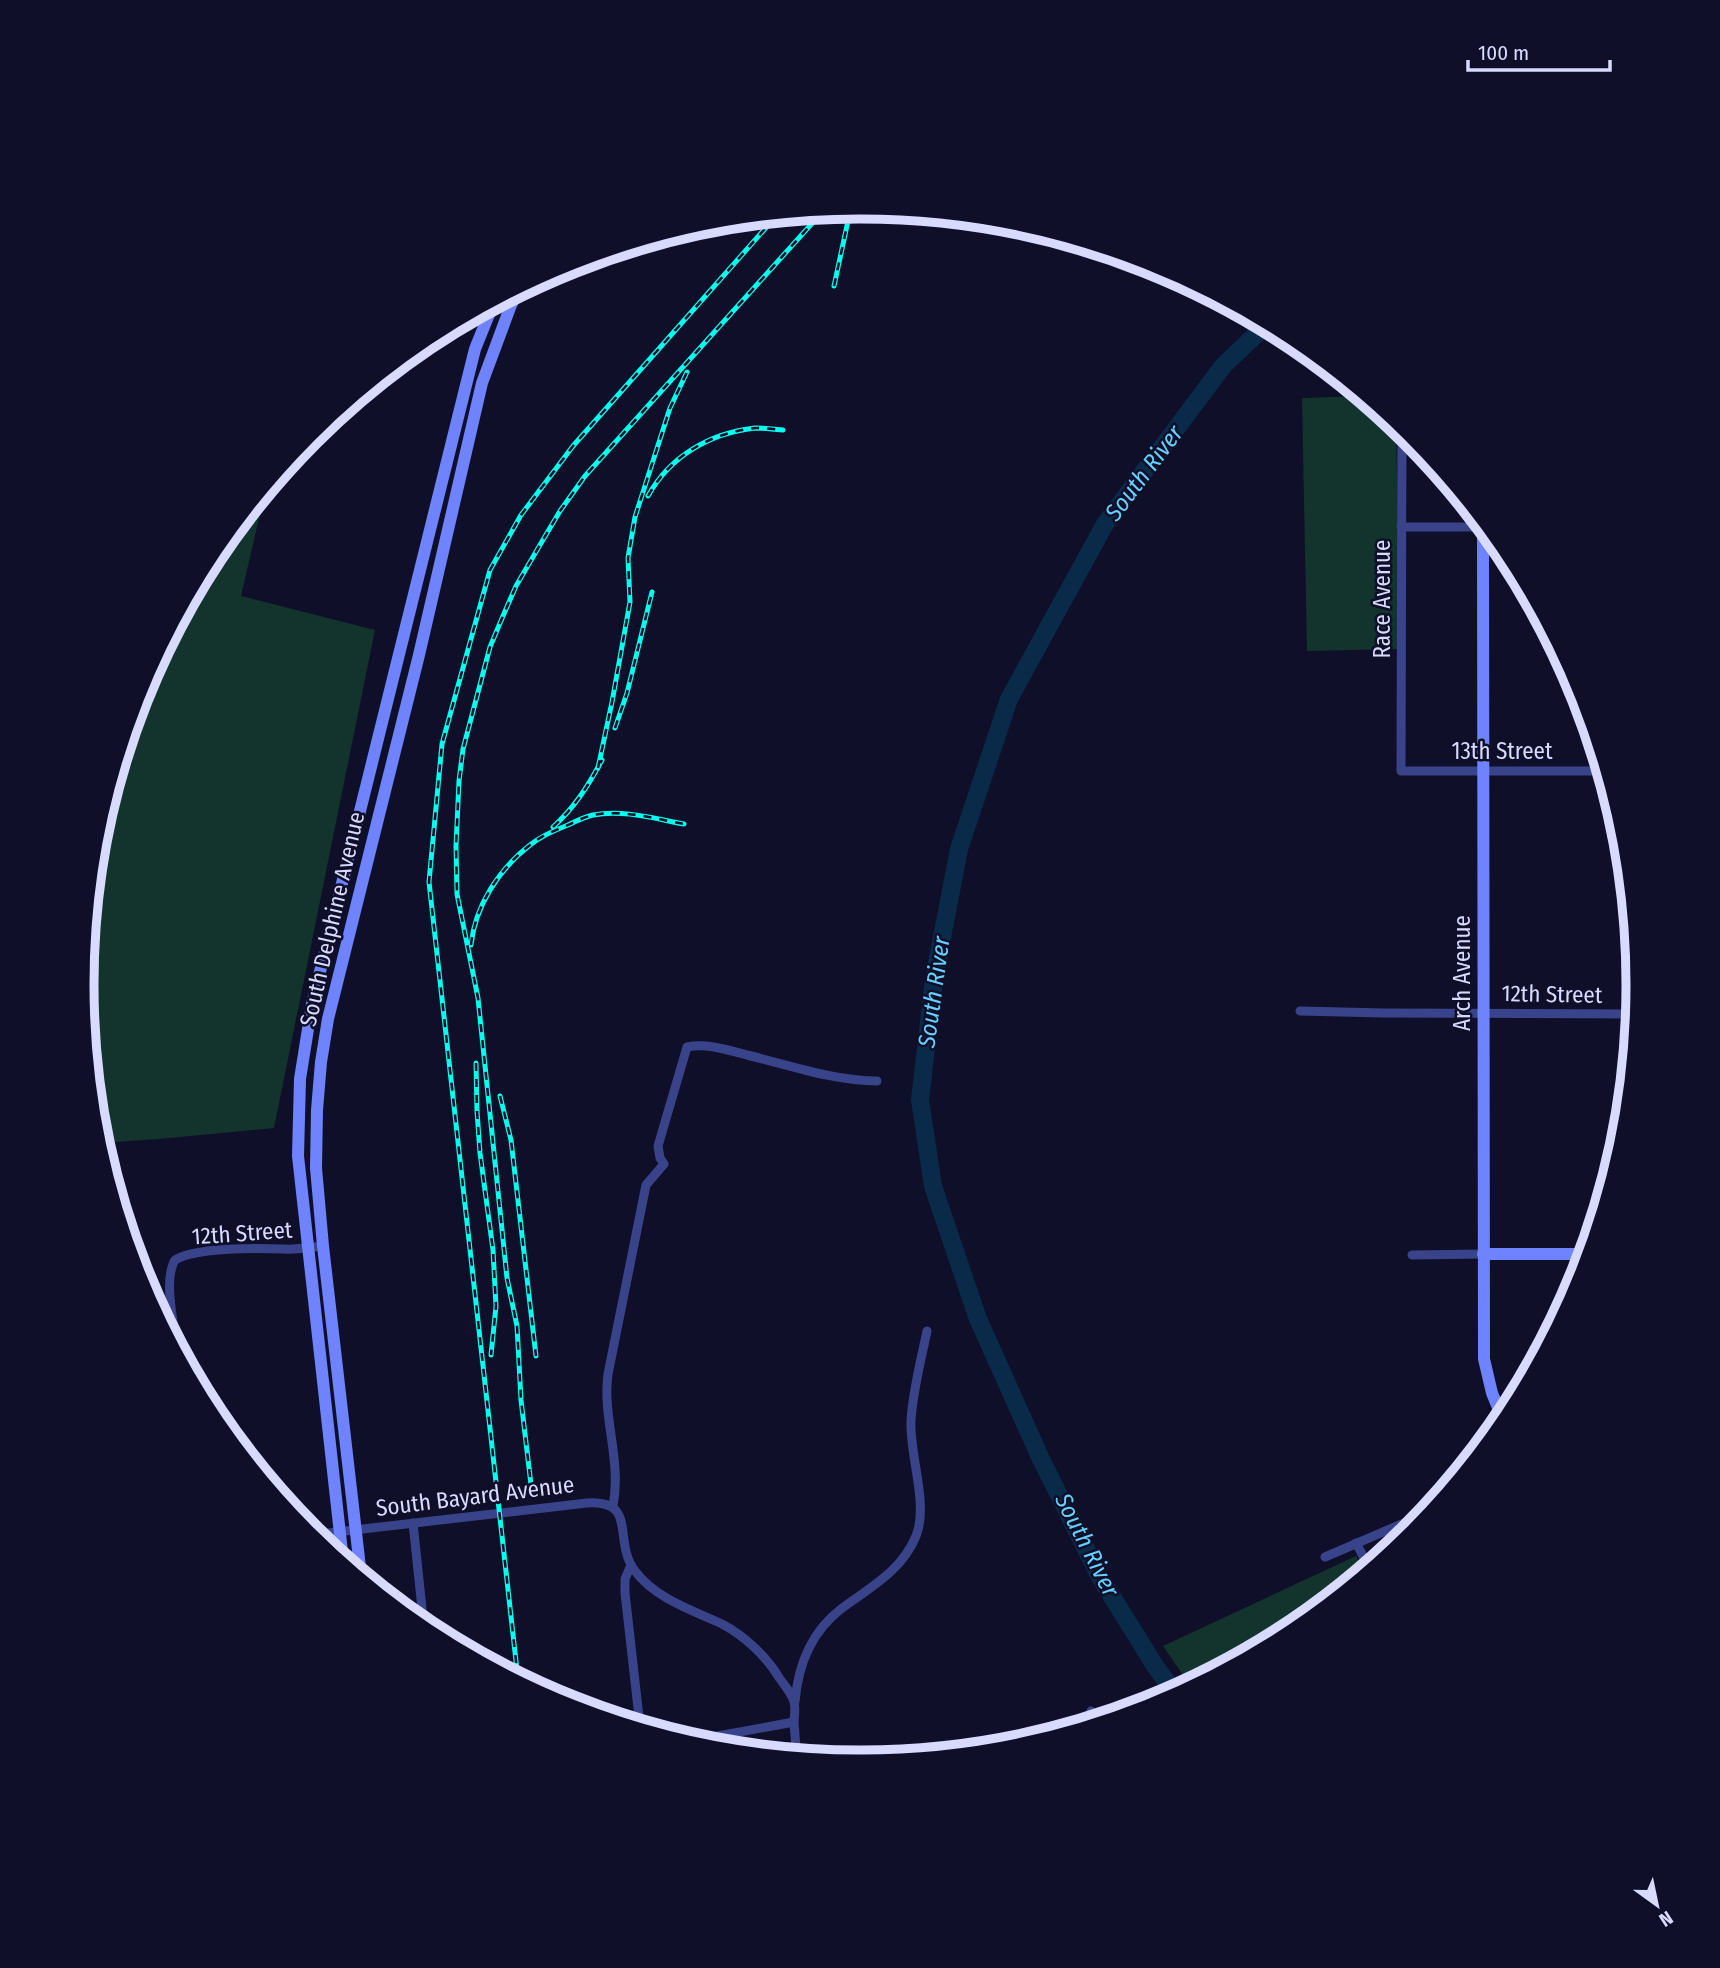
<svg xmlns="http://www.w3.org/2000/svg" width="1720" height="1968" viewBox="0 0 1720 1968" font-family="'Fira Sans Condensed',sans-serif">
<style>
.green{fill:#12342d}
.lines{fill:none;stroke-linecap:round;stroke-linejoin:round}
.river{stroke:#092b49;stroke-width:18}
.street{stroke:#39438a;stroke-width:9}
.secondary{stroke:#6f83ff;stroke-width:12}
.rail-casing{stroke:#04ffef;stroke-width:5}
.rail{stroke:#0f0f29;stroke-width:2.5;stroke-dasharray:8;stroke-linecap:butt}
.labels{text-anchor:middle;stroke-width:5;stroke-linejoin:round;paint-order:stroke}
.street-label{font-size:23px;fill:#d8daff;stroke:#0f0f29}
.water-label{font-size:24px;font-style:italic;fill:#66d1ff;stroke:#0f0f29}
.rim{fill:none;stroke:#d8daff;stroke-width:9}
</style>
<rect width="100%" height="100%" fill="#0f0f29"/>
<g class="green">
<path d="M1364,396l32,26 4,227 -93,2 -5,-253z"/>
<path d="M266,488l-25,108 134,34 -101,498 -115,11 -60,4 -2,-8 -15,-151 15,-152 45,-146 72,-134z"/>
<path d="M1356,1556l9,15 -73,60 -102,54 -27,-39z"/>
</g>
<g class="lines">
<path class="river" d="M1175,1693l-20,-27 -55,-89 -60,-120 -62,-138 -45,-133 -13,-86 14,-121 25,-130 50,-150 96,-175 118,-158 44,-42"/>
<g class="street">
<path d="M1402,427l-1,344h203"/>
<path d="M1401,527h85"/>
<path d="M1300,1011l84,2 251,1"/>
<path d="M1412,1255l71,-1"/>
<path d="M177,1347c-3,-23 -14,-67 -2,-87 21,-13 84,-12 109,-11 13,1 27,-2 39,-3"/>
<path d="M613,1506c9,-46 -11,-88 -5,-132l38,-189 18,-21 -4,-6 -2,-12 29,-99c20,-4 41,3 60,8 42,10 87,26 130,26"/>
<path d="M413,1523l11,104"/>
<path d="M311,1535l276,-32c52,-3 25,38 48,68 21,28 57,39 87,53 23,12 45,33 58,55 5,7 12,15 14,23 2,6 0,15 0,21 1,11 2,22 2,32"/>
<path d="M1356,1543l13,24"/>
<path d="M1325,1557l102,-44"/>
<path d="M631,1565l-6,14v14l15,133"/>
<path d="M795,1702c3,-36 16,-70 46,-93 28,-21 61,-38 75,-73 13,-32 -7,-81 -5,-116 2,-30 10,-60 16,-89"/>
<path d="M1091,1711l1,11"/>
<path d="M690,1741l104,-19"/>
<path d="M947,1753v-1l75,-8"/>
</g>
<g class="secondary">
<path d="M1483,523l1,836 8,34 11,27"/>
<path d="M1483,1254h104"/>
<path d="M343,1561l-45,-405 2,-77 12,-75 163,-655 19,-47"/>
<path d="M361,1576l-38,-330 -7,-78 1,-58 4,-48 7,-43 91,-364 63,-272 29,-78 8,-16"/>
</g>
<defs>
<g id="rail">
<path d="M834,286l17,-79"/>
<path d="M648,496c22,-40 62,-63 107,-68 9,0 19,1 28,2"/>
<path d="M615,728l12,-35 25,-101"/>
<path d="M598,768l14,-66 18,-100 -2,-44 7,-41 35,-109 17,-36"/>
<path d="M553,827c22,-20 35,-41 49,-67"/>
<path d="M471,945c4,-39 28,-76 59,-100 11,-9 25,-15 38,-20 8,-4 17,-8 25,-10 30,-6 63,4 91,9"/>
<path d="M476,1063l1,48 3,42 13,97 3,56 -5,49"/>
<path d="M500,1096l11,44 25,216"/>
<path d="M532,1493l-11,-93 -4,-74 -10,-48 -29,-280 -21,-104 -1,-48 3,-65 4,-32 27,-102 10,-24 16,-37 21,-36 23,-39 25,-35 239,-266"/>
<path d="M518,1679l-89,-797 13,-138 48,-174 31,-55 52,-69 205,-232"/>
</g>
</defs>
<use href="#rail" class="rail-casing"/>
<use href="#rail" class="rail"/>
</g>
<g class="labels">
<g class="street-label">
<text transform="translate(1382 599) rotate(-90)" y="8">Race Avenue</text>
<text x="1502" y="759">13th Street</text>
<text transform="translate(332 919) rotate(-77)" y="8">South Delphine Avenue</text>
<text transform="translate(1462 973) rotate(-90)" y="8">Arch Avenue</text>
<text transform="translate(1552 994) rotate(1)" y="8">12th Street</text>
<text transform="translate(242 1233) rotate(-4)" y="8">12th Street</text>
<text transform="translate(475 1496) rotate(-7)" y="8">South Bayard Avenue</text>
</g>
<g class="water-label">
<text transform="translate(1144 473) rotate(-53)" y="8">South River</text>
<text transform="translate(934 992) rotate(-82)" y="8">South River</text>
<text transform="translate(1087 1545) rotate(63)" y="8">South River</text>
</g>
</g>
<path d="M0 0H1720V1968H0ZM859 219H861A765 765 0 0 1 1626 984V985A765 765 0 0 1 861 1750H859A765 765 0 0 1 94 985V984A765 765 0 0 1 859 219Z" fill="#0f0f29" fill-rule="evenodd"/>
<path class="rim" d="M859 219H861A765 765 0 0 1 1626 984V985A765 765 0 0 1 861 1750H859A765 765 0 0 1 94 985V984A765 765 0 0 1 859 219Z"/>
<g transform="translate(1657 1905) rotate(147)" stroke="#0f0f29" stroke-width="5" paint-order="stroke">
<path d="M0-5L12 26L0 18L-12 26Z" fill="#d8daff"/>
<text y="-10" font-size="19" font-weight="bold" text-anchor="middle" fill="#d8daff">N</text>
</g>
<path d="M1468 60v10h142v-10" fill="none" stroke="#d8daff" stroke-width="3.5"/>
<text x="1478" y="60" font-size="21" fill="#d8daff" stroke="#0f0f29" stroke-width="5" paint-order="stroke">100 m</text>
</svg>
